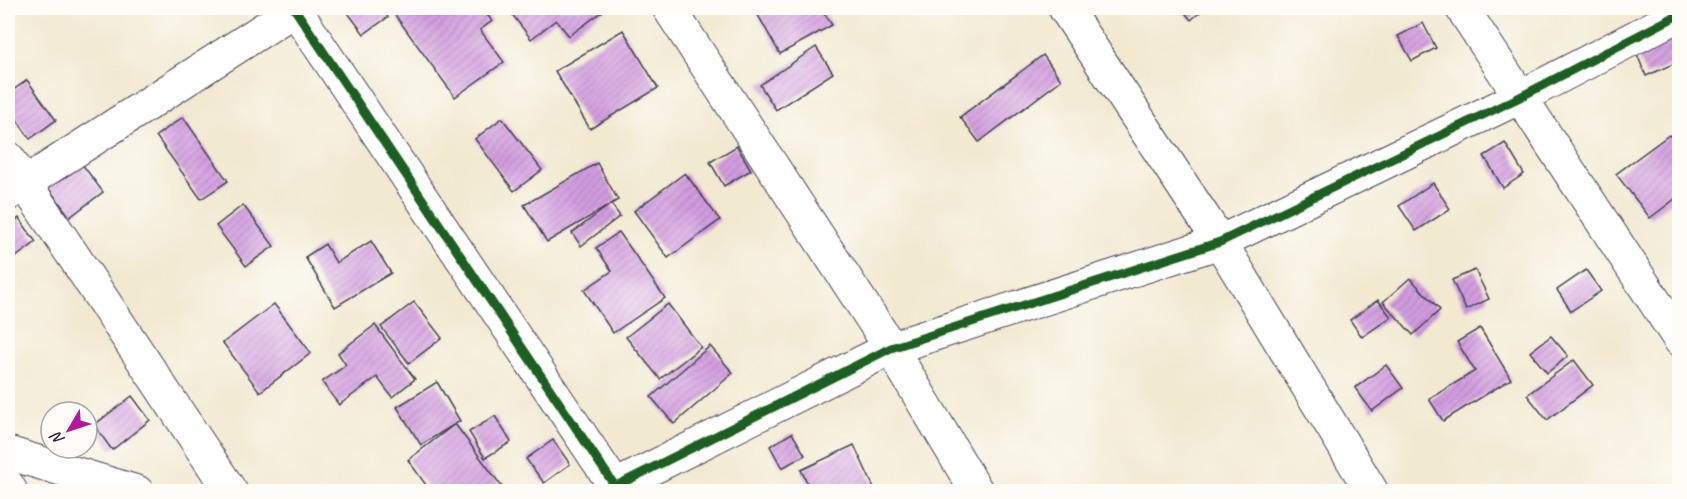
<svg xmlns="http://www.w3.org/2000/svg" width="1687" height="499" viewBox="0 0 1687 499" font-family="Caveat,sans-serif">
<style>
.building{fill:url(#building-hatch)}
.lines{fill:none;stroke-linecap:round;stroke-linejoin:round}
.minor-casing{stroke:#414052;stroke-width:35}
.tertiary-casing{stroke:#414052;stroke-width:35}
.minor{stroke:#fff;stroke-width:33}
.tertiary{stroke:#fff;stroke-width:33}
.cycleway-casing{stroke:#fdfcf7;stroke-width:13}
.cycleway{stroke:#1b5e20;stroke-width:9}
</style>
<defs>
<pattern id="building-hatch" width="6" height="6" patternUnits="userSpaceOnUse" patternTransform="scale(1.5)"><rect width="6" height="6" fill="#d39ee0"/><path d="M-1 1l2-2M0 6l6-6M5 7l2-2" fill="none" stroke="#ab80b7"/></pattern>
</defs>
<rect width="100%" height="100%" fill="#fdfcf7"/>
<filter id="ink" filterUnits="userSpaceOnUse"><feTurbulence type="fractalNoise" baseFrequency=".0167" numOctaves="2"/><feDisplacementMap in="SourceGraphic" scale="12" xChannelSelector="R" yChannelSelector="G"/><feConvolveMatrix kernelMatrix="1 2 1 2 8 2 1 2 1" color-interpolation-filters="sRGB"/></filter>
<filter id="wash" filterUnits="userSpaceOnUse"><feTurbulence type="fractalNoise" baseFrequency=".008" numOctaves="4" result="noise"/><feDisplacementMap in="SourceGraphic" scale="24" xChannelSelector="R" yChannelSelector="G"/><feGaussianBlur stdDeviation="1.35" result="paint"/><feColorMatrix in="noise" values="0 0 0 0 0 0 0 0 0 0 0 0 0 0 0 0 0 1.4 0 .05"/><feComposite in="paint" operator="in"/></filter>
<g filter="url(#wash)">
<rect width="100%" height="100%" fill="#f2e9d1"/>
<g id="blocks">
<g class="building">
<path d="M356,8h25l7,9 -24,17 -16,-21z"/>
<path d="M406,8h76l10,13 -12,9 24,32 -49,35 -60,-82z"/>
<path d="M518,8h89l-38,28 -13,-16 -25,19 -20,-26z"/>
<path d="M754,8h67l11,17 -52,29z"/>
<path d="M1181,8h24l-14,12z"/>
<path d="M1423,23l13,25 -24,13 -14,-25z"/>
<path d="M1676,29l4,8v24l-34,15 -12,-29z"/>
<path d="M623,30l35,58 -68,41 -35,-58z"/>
<path d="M816,47l17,26 -57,37 -16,-25z"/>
<path d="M1043,55l18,25 -82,62 -19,-25z"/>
<path d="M27,80l29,40 -26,19 -22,-32v-13z"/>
<path d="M183,117l45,64 -27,18 -45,-63z"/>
<path d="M502,118l40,52 -28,21 -39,-52z"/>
<path d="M1669,135l11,14v46l-30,23 -34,-44z"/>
<path d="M1505,143l19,31 -21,14 -19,-32z"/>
<path d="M737,146l14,24 -27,16 -14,-24z"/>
<path d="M76,156l27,36 -33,25 -27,-36z"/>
<path d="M597,163l21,37 -71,42 -23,-37z"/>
<path d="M685,173l35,47 -52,38 -34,-47z"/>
<path d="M1433,183l17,26 -34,22 -17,-25z"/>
<path d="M611,204l9,12 -39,30 -9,-13z"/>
<path d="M243,205l31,41 -28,20 -30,-40z"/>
<path d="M19,218l17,24 -24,18 -4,-7v-27z"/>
<path d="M619,232l46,66 -52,35 -29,-43 28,-19 -16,-23z"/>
<path d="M371,241l20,32 -56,34 -30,-50 20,-13 11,19z"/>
<path d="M1475,270l14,29 -23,11 -14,-30z"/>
<path d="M1586,270l15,21 -30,20 -14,-21z"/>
<path d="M1410,278l30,32 -27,25 -30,-33z"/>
<path d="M1378,300l13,17 -29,20 -12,-17z"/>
<path d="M414,302l28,36 -33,25 -28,-36z"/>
<path d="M274,304l37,49 -51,39 -37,-49z"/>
<path d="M668,304l33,43 -41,32 -34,-42z"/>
<path d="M375,325l40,54 -23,18 -15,-20 -38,28 -17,-23 24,-17 -8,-12z"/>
<path d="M1480,328l31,51 -68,42 -14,-22 46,-28 -18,-29z"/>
<path d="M1551,336l17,20 -21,17 -17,-21z"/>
<path d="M710,346l23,27 -59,51 -23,-27z"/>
<path d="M1574,360l19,25 -46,35 -20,-25z"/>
<path d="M1386,365l17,23 -31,23 -17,-23z"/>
<path d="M437,382l23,39 -39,24 -24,-38z"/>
<path d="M132,396l18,24 -38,30 -18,-25z"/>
<path d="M495,416l16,26 -26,16 -16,-26z"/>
<path d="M455,424l51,68h-75l-23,-32z"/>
<path d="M792,433l13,22 -23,13 -12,-22z"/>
<path d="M553,440l17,24 -26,19 -18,-24z"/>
<path d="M854,445l22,47h-64l-11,-22z"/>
</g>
</g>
</g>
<g filter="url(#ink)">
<use href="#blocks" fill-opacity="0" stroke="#414052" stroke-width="1.5"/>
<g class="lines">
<defs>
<g id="minor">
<path d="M294,8l325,484"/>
<path d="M669,8l222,340 86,144"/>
<path d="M1065,8l155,234 152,250"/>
<path d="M1462,8l218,332"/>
<path d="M8,158l223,334"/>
<path d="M8,194l289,-186"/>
<path d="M8,486l3,6"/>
<path d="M616,486l275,-138 329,-106 300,-145 160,-83"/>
</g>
<path id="tertiary" d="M8,453l129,39"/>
</defs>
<use href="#minor" class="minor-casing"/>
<use href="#tertiary" class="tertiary-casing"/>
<use href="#minor" class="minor"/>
<use href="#tertiary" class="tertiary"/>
<defs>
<g id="cycleway">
<path d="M294,8l325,484"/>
<path d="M616,486l275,-138 329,-106 300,-145 160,-83"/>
</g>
</defs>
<use href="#cycleway" class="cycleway-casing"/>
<use href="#cycleway" class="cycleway"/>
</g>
</g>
<rect width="1687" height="499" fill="none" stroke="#fdfcf7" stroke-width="30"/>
<g transform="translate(69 430) rotate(231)"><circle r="28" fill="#fdfcf7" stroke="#a5a5ac" stroke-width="1.5"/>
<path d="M0-4.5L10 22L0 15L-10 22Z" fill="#b5179e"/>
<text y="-9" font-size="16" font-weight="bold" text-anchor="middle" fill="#22223b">N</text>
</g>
</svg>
